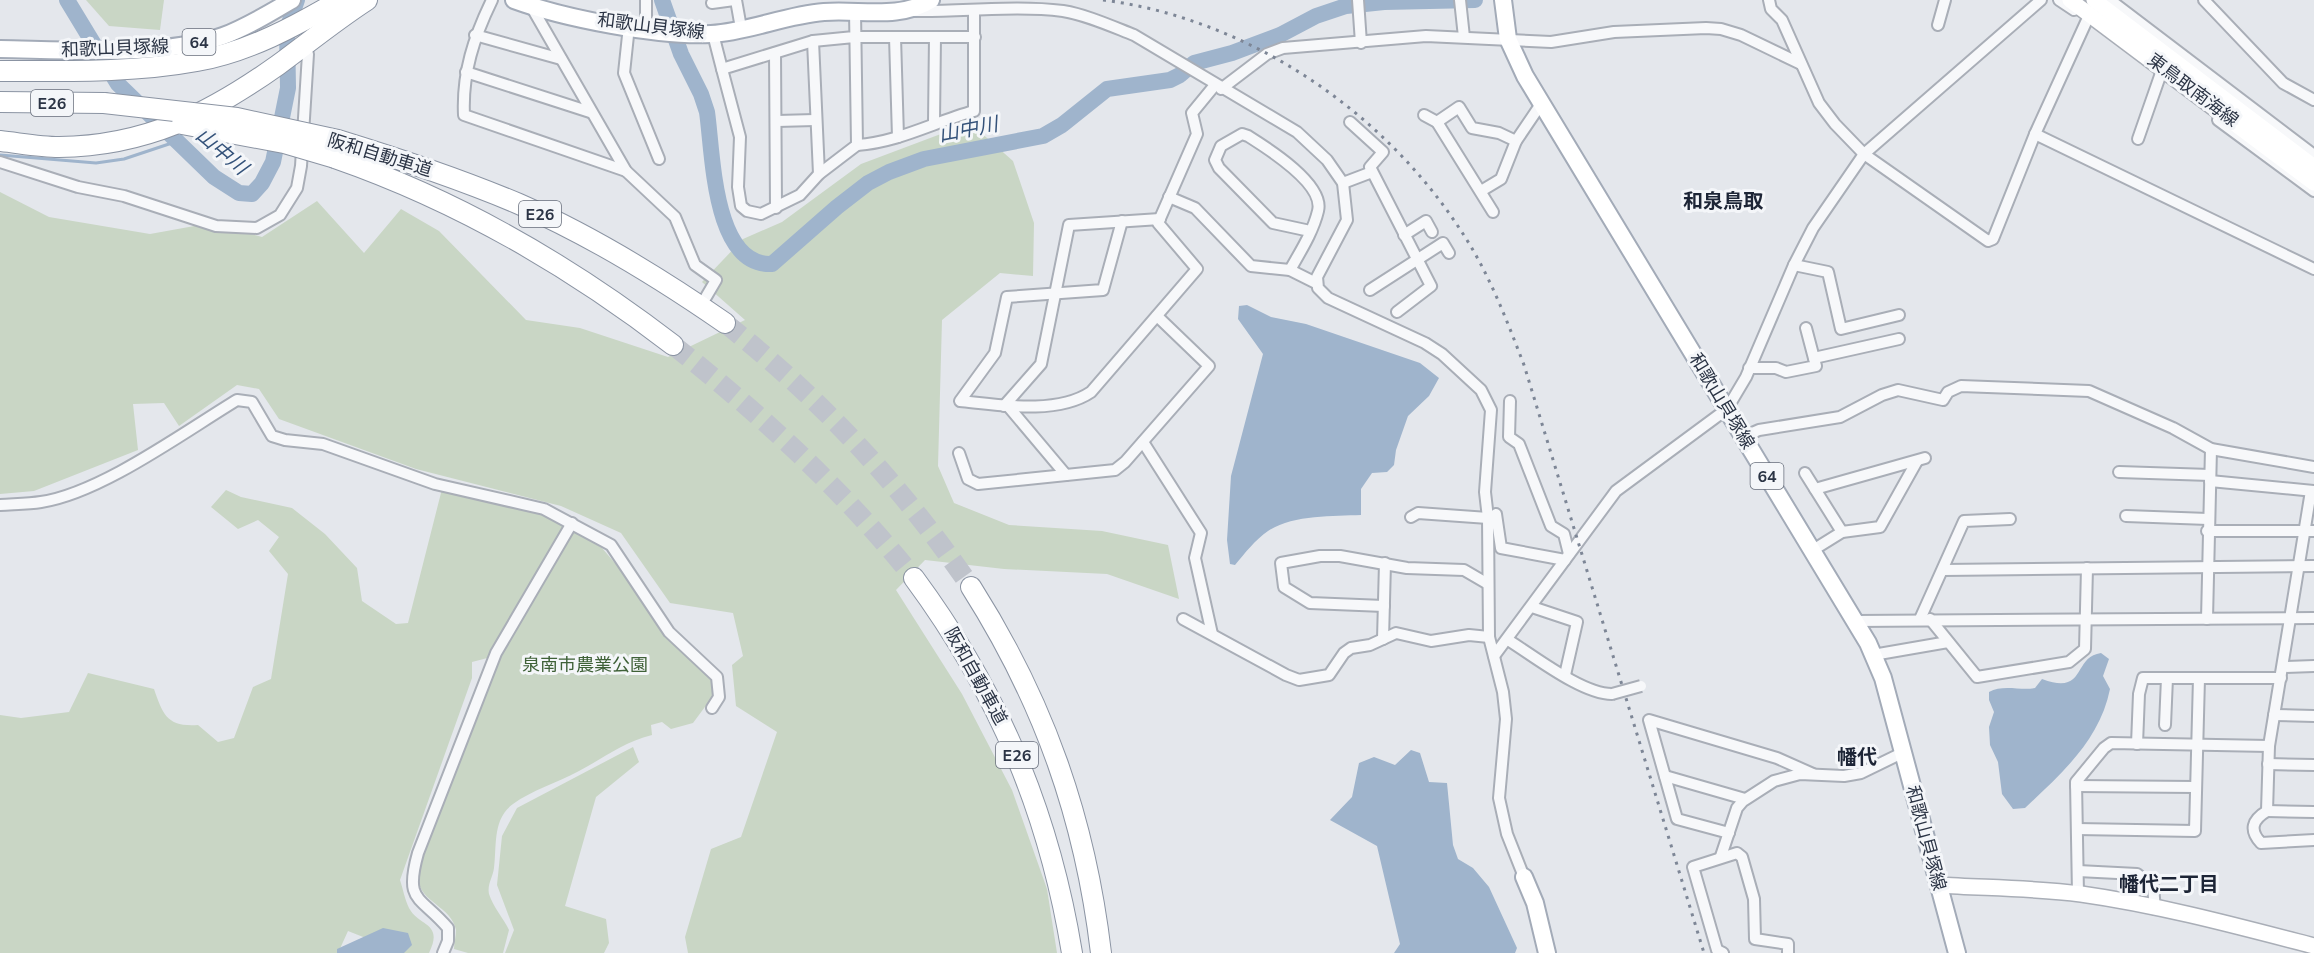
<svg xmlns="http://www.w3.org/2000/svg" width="2314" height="953" viewBox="0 0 2314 953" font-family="'Nunito Sans','Noto Sans JP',sans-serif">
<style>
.green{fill:#c9d6c5}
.water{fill:#9fb4cc}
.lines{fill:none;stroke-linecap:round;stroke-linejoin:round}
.stream{stroke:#9fb4cc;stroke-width:3}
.river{stroke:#9fb4cc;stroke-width:16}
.highway-tunnel{stroke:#bfc3cb;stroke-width:20;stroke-dasharray:20 10;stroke-linecap:butt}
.street-casing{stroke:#a9aeb7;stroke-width:14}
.secondary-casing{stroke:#a9aeb7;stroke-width:18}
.primary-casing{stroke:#a3abb8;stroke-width:20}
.highway-casing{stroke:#8b94a3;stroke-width:22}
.street{stroke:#f7f8fa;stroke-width:10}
.secondary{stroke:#fff;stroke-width:15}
.primary{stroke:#fff;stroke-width:16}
.highway{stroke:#fff;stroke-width:20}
.rail{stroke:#7d8696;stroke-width:3;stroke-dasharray:3 6;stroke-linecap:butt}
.street-bridge-casing{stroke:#a9aeb7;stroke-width:14;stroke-linecap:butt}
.highway-bridge-casing{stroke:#8b94a3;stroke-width:22;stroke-linecap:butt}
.street-bridge{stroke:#f7f8fa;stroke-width:10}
.highway-bridge{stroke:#fff;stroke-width:20}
.labels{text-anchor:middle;stroke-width:6;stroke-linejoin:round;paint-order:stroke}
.shield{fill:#f4f6f9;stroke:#676e7b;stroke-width:1.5}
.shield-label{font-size:16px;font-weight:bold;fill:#2b3445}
.street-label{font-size:18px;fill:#2b3445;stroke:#f4f6f9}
.park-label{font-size:18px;fill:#3f6138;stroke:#f4f6f9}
.water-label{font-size:20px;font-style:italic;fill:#34527a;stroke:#f4f6f9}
.neighbourhood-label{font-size:20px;font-weight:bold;fill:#1d2536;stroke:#f4f6f9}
</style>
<rect width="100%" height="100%" fill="#e4e7ec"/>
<g class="green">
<path d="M86,0h78l-4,30 -51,-4z"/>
<path d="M970,123l43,38 21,62 -1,53 -33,-3 -58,47 -4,146 16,37 55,22 93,6 66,14 11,54 -72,-25 -103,-5 -79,-9 -29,30 66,104 50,96 35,99 10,64h-369l-3,-16 26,-88 30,-12 36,-105 -41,-26 -4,-41 11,-9 -10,-43 -63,-10 -49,-70 -60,-27 -145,-37 -137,-50 -20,-30 -22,-4 -58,41 -15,-23 -31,1 5,46 -104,41 -34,3v-302l49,25 101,17 61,-11 51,14 55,-36 47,52 37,-44 38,22 87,89 54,8 88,29 77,-37 -43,-38 41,-43 39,-17 79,-58z"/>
<path d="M442,489l100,23 60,36 113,132 1,12 -23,31 -22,6 -9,-7 -11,3 1,10c-29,7 -48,23 -73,36 -22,12 -47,19 -66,33 -21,15 -16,43 -19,64 -1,9 -7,16 -5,26 4,13 15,25 20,36l-6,23h-35l-14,-4c0,-6 2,-13 2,-19 -4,-23 -36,-28 -38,-51 -2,-14 6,-28 11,-41l70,-183 -27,7v16l-72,202c3,9 5,20 9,28 10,19 35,14 20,45h-33v-3l-48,-19 -10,22h-338v-238l21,3 48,-6 19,-39 66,16c9,26 13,38 44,36l20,17 16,-4 19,-51 18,-8 17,-105 -19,-23 10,-14 -21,-17 -20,9 -27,-22 15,-17 15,7 51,11 33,26 32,34 5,33 34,23 12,-1z"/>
<path d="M633,747l6,15 -43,35 -31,109 41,13 3,24 -5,10h-99l9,-23 -17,-45 5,-49 15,-28z"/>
</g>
<g class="water">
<path d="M1247,305l24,12 35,7 114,39 19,15 -10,18 -21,20 -12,34 -2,15 -7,7 -15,1 -11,16v26c-28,1 -69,0 -93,16 -13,9 -23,22 -33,34l-5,-1 -3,-24 4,-64 32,-122 -25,-35 1,-13z"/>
<path d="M2101,653l8,6 -6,17 7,13c-10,51 -49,85 -85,119l-12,1 -11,-15 -4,-32 -8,-17 -1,-18 5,-15 -5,-12v-8c14,-8 32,-1 46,-4l7,-9c45,17 30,-22 59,-26z"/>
<path d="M1411,750l9,3 9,29 18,1 6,62 5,14 15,9 16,19 28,61 -2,5h-121l6,-9 -23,-98 -47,-26 22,-23 7,-34 15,-6 21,8z"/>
<path d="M383,928l25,5 4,12 -8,8h-67v-4z"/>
</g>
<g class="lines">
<path class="stream" d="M0,155l96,8 28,-4 51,-17"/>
<g class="river">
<path d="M67,0l51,84 96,93 25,16 13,1 10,-11 11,-21 15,-74 -1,-59 10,-29"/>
<path d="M662,0l19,54 20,40 6,18c6,41 6,155 65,152l65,-57 31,-24 21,-11 35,-13 119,-23 19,-11 45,-36 63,-9 10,-5 14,-12 38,-10 48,-18 36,-19 30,-10 38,-4 91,-2"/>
</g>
<g class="highway-tunnel">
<path d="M725,323c98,78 175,161 246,264"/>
<path d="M673,345c91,72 168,143 241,233"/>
</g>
<defs>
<g id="street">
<path d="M492,0c-18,37 -30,73 -28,115l162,56"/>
<path d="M646,0v29"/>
<path d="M736,0l5,28"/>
<path d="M1358,0l3,43"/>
<path d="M1460,0l4,37"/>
<path d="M1769,0l2,9 11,11 37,83 16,21 29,30 124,87 5,-2 42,-105 52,-114"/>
<path d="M2059,0l15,10"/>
<path d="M2110,0l204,155"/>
<path d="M2204,0l79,83 31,17"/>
<path d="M712,3l22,-3"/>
<path d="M531,6l95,165 49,46 20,48 21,15 -10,17"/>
<path d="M855,11l2,134 -38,29 -19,21 -39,19 -14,-3 -6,-5 -3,-19 2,-50 -18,-68 91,-28 41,-4h121"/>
<path d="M913,11c50,1 101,-6 150,0 24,4 48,15 71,24l163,97 30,28 16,23 4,37 -30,57 1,11 10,10 97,45 17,11 39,36 10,20 -6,82 3,26 1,119 14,55 3,27 -7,79 8,36 17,43"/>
<path d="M1938,25l7,-25"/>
<path d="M629,26l-5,47 35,86"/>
<path d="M713,34l9,35"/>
<path d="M475,35l86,24"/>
<path d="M895,37l3,100"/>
<path d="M813,41l6,133"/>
<path d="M775,53l1,155"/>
<path d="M466,72l124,40"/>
<path d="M1221,89l46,-35 16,-6 143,-12 125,6 63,-10 92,-4 15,1 20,6 60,29"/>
<path d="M1424,115l13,7"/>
<path d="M2218,120l96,71"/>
<path d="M777,121l38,-1"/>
<path d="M934,122l1,-85"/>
<path d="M1350,122l33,30 -13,15 61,119 -34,26"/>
<path d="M2035,134l279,135"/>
<path d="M2138,139l22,-63"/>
<path d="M857,145c42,-3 77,-23 117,-34v-100"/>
<path d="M0,162l78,25 46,9 92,30 41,2 23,-13 17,-27 4,-22 7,-112"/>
<path d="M1343,183l29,-11"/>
<path d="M1481,191l20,-12 15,-38 25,-37"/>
<path d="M1169,197l26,11 56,58 39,4 26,13"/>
<path d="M1493,212l-56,-90 22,-15 13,21 27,5 17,8"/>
<path d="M1122,221l-19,69 -96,7 -12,56 -35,48c39,4 97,14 131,-9l106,-123 -39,-46 39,-89 -5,-21 23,-28"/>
<path d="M1404,235l22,-14 6,11"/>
<path d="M1794,265l34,7 13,57 58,-14"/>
<path d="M1290,270c10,-18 23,-38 28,-59 7,-27 -51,-63 -70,-75l-6,-2 -21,12 -6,14 4,8 54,55 37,8"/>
<path d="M1370,290l73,-47 6,10"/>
<path d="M1814,358l85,-19"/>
<path d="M1749,368h27l10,4 30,-6 -10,-38"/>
<path d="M1510,401l-1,36 10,7 32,82 13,8 5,20"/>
<path d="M1004,406l37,-42 28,-139 91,-6"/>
<path d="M1008,406l58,69"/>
<path d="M1743,437l16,-7 81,-13 42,-22 16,-5 45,10 5,-8 13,-6 128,5 84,37 38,21 103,18"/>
<path d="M1143,442l58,91 -6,25 17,76"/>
<path d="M959,453l9,26 10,5 137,-14 10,-8 84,-96 -52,-50"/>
<path d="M2119,472l91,3"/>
<path d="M1805,473l37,59"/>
<path d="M2210,481l104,10"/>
<path d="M1815,489l110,-31"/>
<path d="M2311,491l-42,255 -2,65c-15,9 -18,19 -6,32l53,-3"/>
<path d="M0,505c14,-1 28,-1 41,-3 60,-9 143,-70 196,-102l15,2 20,34 13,4 38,4 112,40 109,25 67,36 58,87 48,45 2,20 -7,11"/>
<path d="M1496,514l5,34 64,12"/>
<path d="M2126,516l82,3"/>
<path d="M1411,517l7,-4 70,5"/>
<path d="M2207,531h107"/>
<path d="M1813,550l29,-18 38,-5 37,-66"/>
<path d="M1943,570l371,-4"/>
<path d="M1384,606l-74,-3 -26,-16 -3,-24 39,-7h20l67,12 57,2 24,14"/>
<path d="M1532,607l45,15 -12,53"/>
<path d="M1183,619l103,56 13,5 30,-5 15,-22 7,-5 19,-3 26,-12 35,8 38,-6 20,2"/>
<path d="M1920,619l44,-98 46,-2"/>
<path d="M1930,619l47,58 92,-15 16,-13 2,-81"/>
<path d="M2207,619l4,-170"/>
<path d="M1855,621l459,-3"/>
<path d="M1383,639l2,-76"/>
<path d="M1508,640c26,16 74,54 104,54"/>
<path d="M1873,655l75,-13"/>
<path d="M1494,656l122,-165 111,-82 19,-32 48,-112 19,-37 51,-74 177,-154"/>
<path d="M2283,667l31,-1"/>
<path d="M2274,715l40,1"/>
<path d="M2165,725l2,-47"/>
<path d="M2137,744l2,-50 4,-16h138"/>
<path d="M2268,764l46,1"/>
<path d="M1665,776l80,23"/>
<path d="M2076,786l119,1"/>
<path d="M2267,811l47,1"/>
<path d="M2077,829l118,2 4,-153"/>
<path d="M1729,833l-52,-14 -28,-99 128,38 36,16"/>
<path d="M1721,856l16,-48 6,-7 31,-20 26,-7 44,2 17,-3 41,-20"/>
<path d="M2078,871l59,3 16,13 2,22"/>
<path d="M2078,894l-2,-112 28,-34 7,-5 158,3"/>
<path d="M443,953l5,-12v-13c-28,-33 -44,-25 -30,-75l78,-200 76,-130"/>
<path d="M1723,953l-6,-3 -24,-83 44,-14 5,4 12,42 1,40 33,5v9"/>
</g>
<g id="secondary">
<path d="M2070,0l244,183"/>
<path d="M2094,0l220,167"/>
<path d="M1938,885c47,3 96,3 143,9 78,11 156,32 233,52"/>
</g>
<g id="primary">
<path d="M514,0c49,18 145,37 197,34 38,-2 74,-19 113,-22 35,-3 75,8 107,-12"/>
<path d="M1503,0l5,39 17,37 343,567 15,35 74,275"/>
<path d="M0,49c63,1 165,8 223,-13 24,-9 47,-23 69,-36"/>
<path d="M1524,877l11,26 12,50"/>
</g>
<g id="highway">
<path d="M0,71c66,0 132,2 197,-10 51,-9 99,-35 143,-61"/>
<path d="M0,102l104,1"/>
<path d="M338,140c62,19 122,39 181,64 73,32 141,74 206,119"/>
<path d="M0,141c19,2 40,6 59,6 87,-1 150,-33 219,-82 30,-22 58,-45 89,-65"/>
<path d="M335,158c124,43 234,107 338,187"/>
<path d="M914,578c85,115 135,235 158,375"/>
<path d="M971,587c73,115 114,231 130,366"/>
</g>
</defs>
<use href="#street" class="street-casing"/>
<use href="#secondary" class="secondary-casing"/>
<use href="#primary" class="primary-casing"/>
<use href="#highway" class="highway-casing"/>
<use href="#street" class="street"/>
<use href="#secondary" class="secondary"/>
<use href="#primary" class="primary"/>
<use href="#highway" class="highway"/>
<path class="rail" d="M1103,0c147,19 284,113 362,237 25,39 42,84 59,128l180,588"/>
<defs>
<path id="street-bridge" d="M1612,694l29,-8"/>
<g id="highway-bridge">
<path d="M104,103l133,15 101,22"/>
<path d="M182,124l102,19 51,15"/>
</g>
</defs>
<use href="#street-bridge" class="street-bridge-casing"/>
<use href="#highway-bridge" class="highway-bridge-casing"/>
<use href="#street-bridge" class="street-bridge"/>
<use href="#highway-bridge" class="highway-bridge"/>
</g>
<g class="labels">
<g class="shield">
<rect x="182.5" y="29" width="33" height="26" rx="4.5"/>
<rect x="31" y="90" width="42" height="26" rx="4.5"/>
<rect x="519" y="201" width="42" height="26" rx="4.5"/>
<rect x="1750.5" y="463" width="33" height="26" rx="4.5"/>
<rect x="996" y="742" width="42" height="26" rx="4.5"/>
</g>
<g class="shield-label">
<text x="199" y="48">64</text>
<text x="52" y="109">E26</text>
<text x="540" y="220">E26</text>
<text x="1767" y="482">64</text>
<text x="1017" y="761">E26</text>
</g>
<g class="street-label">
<text transform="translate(651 26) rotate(7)" y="6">和歌山貝塚線</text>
<text transform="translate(115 48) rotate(-2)" y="6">和歌山貝塚線</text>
<text transform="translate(2193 90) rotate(37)" y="6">東鳥取南海線</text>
<text transform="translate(380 155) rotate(17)" y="6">阪和自動車道</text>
<text transform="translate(1722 401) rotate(59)" y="6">和歌山貝塚線</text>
<text transform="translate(976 676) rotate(61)" y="6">阪和自動車道</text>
<text transform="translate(1926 838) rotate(75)" y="6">和歌山貝塚線</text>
</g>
<g class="park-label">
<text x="585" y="671">泉南市農業公園</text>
</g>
<g class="water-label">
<text transform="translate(968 129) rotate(-11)" y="7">山中川</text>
<text transform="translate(222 151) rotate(40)" y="7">山中川</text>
</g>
<g class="neighbourhood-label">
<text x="1723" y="208">和泉鳥取</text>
<text x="1857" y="764">幡代</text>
<text x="2169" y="891">幡代二丁目</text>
</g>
</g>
</svg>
